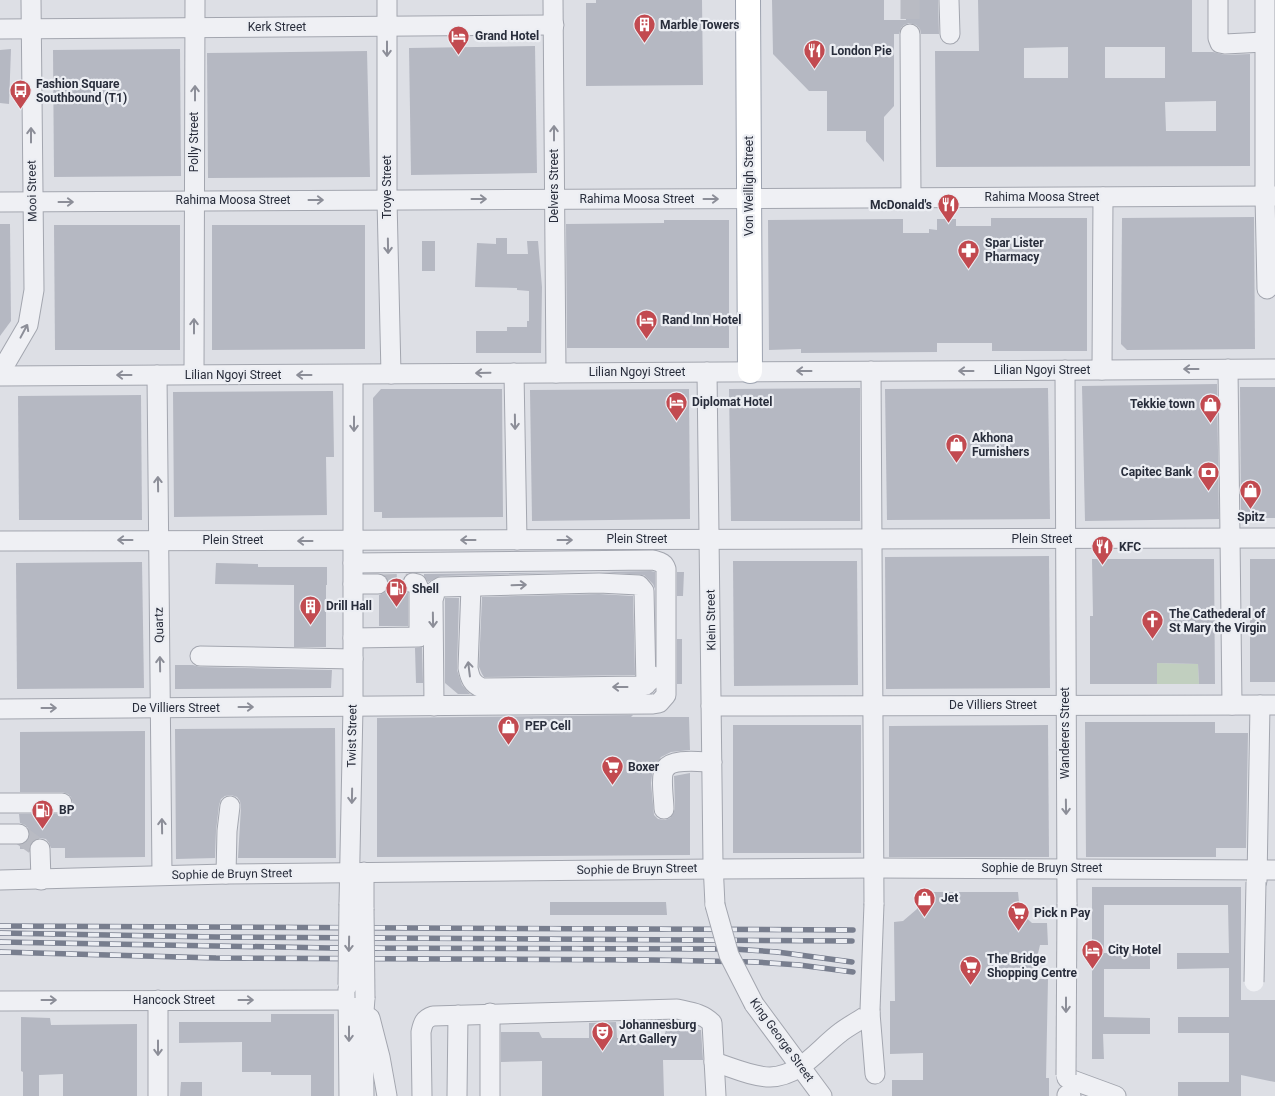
<svg xmlns="http://www.w3.org/2000/svg" width="1275" height="1096" viewBox="0 0 1275 1096" font-family="Roboto,sans-serif">
<style>
.green{fill:#c1cfbf}
.building{fill:#b5b8c2;fill-rule:evenodd}
.lines{fill:none;stroke-linecap:round;stroke-linejoin:round}
.minor-tunnel{stroke:#b9bbc3;stroke-width:19;stroke-dasharray:19 9;stroke-linecap:butt}
.minor-casing{stroke:#a3a6af;stroke-width:21}
.major-casing{stroke:#9da3b0;stroke-width:26}
.minor{stroke:#eff0f4;stroke-width:19}
.major{stroke:#fff;stroke-width:24}
.rail-casing{stroke:#787e8e;stroke-width:5.5}
.rail{stroke:#eceef3;stroke-width:4;stroke-dasharray:11;stroke-linecap:butt}
.minor-bridge-casing{stroke:#a3a6af;stroke-width:21;stroke-linecap:butt}
.minor-bridge{stroke:#eff0f4;stroke-width:19}
.oneway{stroke:#8c8e98}
.labels{text-anchor:middle;stroke-width:4.5;stroke-linejoin:round;paint-order:stroke}
.poi-label{font-size:12px;font-weight:bold;fill:#282d3b;stroke:#eceef3;text-anchor:start}
.street-label{font-size:12px;fill:#282d3b;stroke:#eceef3}
</style>
<rect width="100%" height="100%" fill="#dddfe5"/>
<path class="green" d="M1157,663l41,1 1,20h-42z"/>
<g class="building">
<path d="M596,0h106l1,85 -117,1v-83h10z"/>
<path d="M772,0h112v20h22l-1,-20h33l1,34h-18l-1,-5 -4,-4 -7,-2 -5,2 -3,3 -2,6h-5v72l-10,11v45l-18,-21v-10h-39v-40h-18l-36,-37z"/>
<path d="M978,0h214v52h21l12,3 25,-1v112l-314,1 -1,-116h44zM1068,47v31h-44v-30zM1105,47h60v31h-60zM1216,101v30h-50l-1,-29z"/>
<path d="M535,46l2,127 -126,2 -2,-127z"/>
<path d="M11,49l-2,55 -9,-1v-53z"/>
<path d="M180,49l1,127 -127,1 -1,-127z"/>
<path d="M367,51l3,126 -162,1 -1,-125z"/>
<path d="M1254,217l1,132 -128,1 -6,-6 1,-126z"/>
<path d="M991,218h96v133h-95v-8h-55v9l-136,1v-4l-32,1 -1,-130 135,-1v14h26v-4l8,1v-11h19v7h35z"/>
<path d="M664,220h65v128h-162l-1,-124 98,-1z"/>
<path d="M0,224h10l1,97 -11,15z"/>
<path d="M54,225h126v125h-125z"/>
<path d="M212,225h153v124l-153,1z"/>
<path d="M496,238h11v16h21l-1,-13h11l4,46 -1,66h-65v-22h31v-4h20v-6h2v-30l-12,-1v-2l-42,-1 2,-44 19,1z"/>
<rect x="422" y="241" width="13" height="30"/>
<path d="M1217,384l2,135 -134,2 -3,-135z"/>
<path d="M1240,387h35v131h-34z"/>
<path d="M860,388v133h-129l-2,-132z"/>
<path d="M1048,388l2,131 -163,1 -2,-131z"/>
<path d="M381,389h121l1,128 -121,1v-6h-8l-1,-114z"/>
<path d="M689,389l1,130 -158,2 -2,-131z"/>
<path d="M333,391l1,66h-8l1,58 -153,2 -1,-125z"/>
<path d="M141,395l1,125h-123l-1,-124z"/>
<path d="M1049,556l1,132 -164,1 -1,-132z"/>
<path d="M1092,559h122l1,125h-16l-1,-20 -41,-1v21h-67v-68h3z"/>
<rect x="1250" y="559" width="25" height="123"/>
<path d="M733,561h124l1,124 -124,1z"/>
<path d="M142,562l2,126 -127,1 -1,-126z"/>
<path d="M216,563l42,1v3h69v18h-1v62h-32v-62l-79,-1z"/>
<path d="M651,571l4,1v17l-2,-5 -9,-9 -44,-3z"/>
<path d="M596,572l-155,4 -13,6 -4,-6v-2z"/>
<path d="M677,572h7l-1,24h-6z"/>
<path d="M388,579h15l-1,8 6,6v33h-29v-31l5,-2 3,-3 2,-6z"/>
<path d="M599,594l34,2 2,79 -151,2 -2,-3 -3,-7 3,-70z"/>
<path d="M445,598h14l-2,72 5,15 8,9h-12l-13,-11z"/>
<rect x="677" y="639" width="5" height="45"/>
<path d="M422,647l1,36h-7l-1,-35z"/>
<path d="M175,665h18l7,2 132,3 -1,18 -156,1z"/>
<path d="M633,715l-2,2h58l1,33 -19,2 -10,5 -8,11 -2,15 3,32 4,4 7,1 5,-2 5,-9 -1,-33 16,-3v82l-313,2v-139z"/>
<path d="M1085,722h130v11h33l-2,115h-30v9h-130z"/>
<rect x="733" y="725" width="128" height="128"/>
<path d="M1048,725l1,132h-160v-131z"/>
<path d="M335,728l1,130h-98l3,-51 -1,-6 -3,-4 -6,-2 -6,1 -4,3 -2,6 -3,26 -1,27 -39,1 -1,-130z"/>
<path d="M145,731v126l-80,1v-10h-14l-2,-5 -3,-4 -6,-1 -6,2 -5,9h-9v-4l8,-5 2,-6 -2,-6 -3,-3 -5,-2 -1,-9h43l6,-2 3,-3 2,-6 -2,-6 -3,-3 -6,-2h-42v-60z"/>
<path d="M1092,887h149v113h34v82l-34,-7v21h-63v-14h51v-49h-51v-16h51v-49l-52,1v-16h52l-1,-48h-124v48h46v16h-46v48l46,1v16h-47l1,25h-12z"/>
<path d="M917,892h101l2,20 12,11h15l1,22h-8l-4,17 3,17h9l-2,99h3v18h-157v-16h31v-27l-33,1v-53h5l-1,-79 9,-1 14,-12z"/>
<path d="M550,902h116l1,13h-117z"/>
<path d="M271,1014h63v82h-23v-21h-40v-3h-29v-30l-63,1v-21h92z"/>
<path d="M21,1017l29,1 1,7 86,-1v72h-74v-22l-24,1v21h-16v-24l-2,-1z"/>
<path d="M616,1022l1,16 47,-1 2,-7h35l2,30h-40l1,36h-122v-35l-41,1v-30h38l3,6h47v-15z"/>
<path d="M181,1082h21v14h-22z"/>
</g>
<g class="lines">
<g class="minor-tunnel">
<path d="M910,0v34"/>
<path d="M378,584l35,-1"/>
<path d="M19,834l21,15"/>
</g>
<defs>
<g id="minor">
<path d="M387,0v200l4,174"/>
<path d="M553,0l3,373"/>
<path d="M949,0l1,34"/>
<path d="M1218,0v38l2,5 5,1 39,-2"/>
<path d="M1265,0v196l2,93"/>
<path d="M0,29l554,-4"/>
<path d="M910,34l1,164"/>
<path d="M0,202l1275,-6"/>
<path d="M1228,369l4,336"/>
<path d="M1065,370l2,534"/>
<path d="M1102,370l1,-173"/>
<path d="M871,371l3,533"/>
<path d="M707,372l6,491 2,42"/>
<path d="M0,373l28,-48 6,-35 -3,-290"/>
<path d="M514,373l3,167"/>
<path d="M194,374l1,-374"/>
<path d="M157,375l5,500"/>
<path d="M0,376l1275,-7"/>
<path d="M0,541l1275,-3"/>
<path d="M353,584h25"/>
<path d="M471,587l-3,81c2,10 4,16 14,20l160,-2 9,-6 2,-4"/>
<path d="M353,638l66,-1v-48l-2,-5 -4,-1"/>
<path d="M200,656l153,3"/>
<path d="M434,706l-1,-106 3,-10 5,-3 158,-4 40,2 5,6 2,94"/>
<path d="M711,706l564,-1"/>
<path d="M0,709l653,-5 6,-1 7,-8v-126c-2,-7 -7,-7 -13,-9l-300,3"/>
<path d="M0,803h62"/>
<path d="M664,809c0,-9 -4,-33 1,-40 7,-11 35,-7 47,-7"/>
<path d="M0,834h19"/>
<path d="M40,849l1,31"/>
<path d="M226,874l1,-43 3,-25"/>
<path d="M0,880l226,-6 488,-5 161,-1 400,2"/>
<path d="M1257,881l3,-176"/>
<path d="M349,904l4,-197v-332"/>
<path d="M364,909v-37"/>
<path d="M348,989l1,107"/>
<path d="M158,1000v96"/>
<path d="M0,1001l349,-1"/>
<path d="M754,1004l68,92"/>
<path d="M870,1013l5,61"/>
<path d="M370,1018l10,39 7,39"/>
<path d="M714,1062c17,5 38,15 56,15 31,-1 48,-28 71,-45 9,-7 20,-12 29,-19v-3"/>
<path d="M1067,1078l49,18"/>
<path d="M1067,1095l4,1"/>
<path d="M364,1096l-1,-71 2,-27"/>
<path d="M422,1096l-1,-64c2,-9 3,-13 12,-16l244,-7c13,3 25,4 35,14l4,73"/>
<path d="M457,1096l1,-81"/>
<path d="M490,1096v-83"/>
</g>
<path id="major" d="M748,0l2,371"/>
</defs>
<use href="#minor" class="minor-casing"/>
<use href="#major" class="major-casing"/>
<use href="#minor" class="minor"/>
<use href="#major" class="major"/>
<defs>
<g id="rail">
<path d="M0,926l853,4"/>
<path d="M0,933l216,4 636,4"/>
<path d="M0,942l330,6 403,1 44,3 75,10"/>
<path d="M0,952l216,6 437,2 102,2 44,3 54,7"/>
</g>
</defs>
<use href="#rail" class="rail-casing"/>
<use href="#rail" class="rail"/>
<defs>
<g id="minor-bridge">
<path d="M715,905l14,50 25,49"/>
<path d="M364,909l1,89"/>
<path d="M1254,982l2,-100"/>
<path d="M348,985l1,-81"/>
<path d="M870,1010l4,-106"/>
<path d="M1066,1075l1,-171"/>
</g>
</defs>
<use href="#minor-bridge" class="minor-bridge-casing"/>
<use href="#minor-bridge" class="minor-bridge"/>
</g>
<defs><path id="oneway-shaft" d="M-6 0H5M1.5-3L5.5 0L1.5 3" fill="none" stroke-width="1.6" stroke-linecap="round" stroke-linejoin="round" transform="scale(1.25)"/></defs>
<g class="oneway">
<use href="#oneway-shaft" transform="translate(387 49) rotate(90)"/>
<use href="#oneway-shaft" transform="translate(195 93) rotate(-90)"/>
<use href="#oneway-shaft" transform="translate(554 133) rotate(-90)"/>
<use href="#oneway-shaft" transform="translate(31 135) rotate(-90)"/>
<use href="#oneway-shaft" transform="translate(479 199)"/>
<use href="#oneway-shaft" transform="translate(711 199)"/>
<use href="#oneway-shaft" transform="translate(316 200)"/>
<use href="#oneway-shaft" transform="translate(66 202)"/>
<use href="#oneway-shaft" transform="translate(388 246) rotate(89)"/>
<use href="#oneway-shaft" transform="translate(194 326) rotate(-90)"/>
<use href="#oneway-shaft" transform="translate(24 331) rotate(-62)"/>
<use href="#oneway-shaft" transform="translate(1191 369) rotate(180)"/>
<use href="#oneway-shaft" transform="translate(804 371) rotate(180)"/>
<use href="#oneway-shaft" transform="translate(966 371) rotate(180)"/>
<use href="#oneway-shaft" transform="translate(483 373) rotate(179)"/>
<use href="#oneway-shaft" transform="translate(124 375) rotate(180)"/>
<use href="#oneway-shaft" transform="translate(304 375) rotate(-180)"/>
<use href="#oneway-shaft" transform="translate(515 422) rotate(89)"/>
<use href="#oneway-shaft" transform="translate(354 424) rotate(90)"/>
<use href="#oneway-shaft" transform="translate(158 484) rotate(-91)"/>
<use href="#oneway-shaft" transform="translate(125 540) rotate(180)"/>
<use href="#oneway-shaft" transform="translate(468 540) rotate(180)"/>
<use href="#oneway-shaft" transform="translate(565 540)"/>
<use href="#oneway-shaft" transform="translate(305 541) rotate(-180)"/>
<use href="#oneway-shaft" transform="translate(519 585) rotate(-2)"/>
<use href="#oneway-shaft" transform="translate(433 620) rotate(89)"/>
<use href="#oneway-shaft" transform="translate(160 664) rotate(-91)"/>
<use href="#oneway-shaft" transform="translate(469 669) rotate(-97)"/>
<use href="#oneway-shaft" transform="translate(620 687) rotate(180)"/>
<use href="#oneway-shaft" transform="translate(246 707)"/>
<use href="#oneway-shaft" transform="translate(49 708)"/>
<use href="#oneway-shaft" transform="translate(352 796) rotate(91)"/>
<use href="#oneway-shaft" transform="translate(1066 807) rotate(89)"/>
<use href="#oneway-shaft" transform="translate(162 826) rotate(-91)"/>
<use href="#oneway-shaft" transform="translate(349 944) rotate(91)"/>
<use href="#oneway-shaft" transform="translate(49 1000)"/>
<use href="#oneway-shaft" transform="translate(246 1000)"/>
<use href="#oneway-shaft" transform="translate(1066 1005) rotate(90)"/>
<use href="#oneway-shaft" transform="translate(349 1034) rotate(90)"/>
<use href="#oneway-shaft" transform="translate(158 1048) rotate(90)"/>
</g>
<defs>
<symbol id="building-pin" viewBox="-11 -11 22 30"><path d="M0 17L-7.5 6A9.5 9.5 0 1 1 7.5 6Z" fill="#c24a50" stroke="#eceef3"/><path d="M-4-6H4V6H1V3H-1V6H-4ZM-2.5-4.3h1.7v1.8h-1.7ZM.8-4.3h1.7v1.8H.8ZM-2.5-1h1.7V.8h-1.7ZM.8-1h1.7V.8H.8Z" fill="#fff"/></symbol>
<symbol id="hotel-pin" viewBox="-11 -11 22 30"><path d="M0 17L-7.5 6A9.5 9.5 0 1 1 7.5 6Z" fill="#c24a50" stroke="#eceef3"/><path d="M-6-4.5h1.5V1H6V5H4.5V3h-9V5H-6ZM-4 0a1.8 1.8 0 1 1 3.6 0ZM.5 0V-2.5h3Q6-2.5 6 0Z" fill="#fff"/></symbol>
<symbol id="restaurant-pin" viewBox="-11 -11 22 30"><path d="M0 17L-7.5 6A9.5 9.5 0 1 1 7.5 6Z" fill="#c24a50" stroke="#eceef3"/><path d="M-5-6h1v4h1v-4h1v4h1v-4h1v5L-1.5 .5V6h-2V.5L-5-1ZM5-6V6H3V1.5H1.5Q1.5-4 5-6Z" fill="#fff"/></symbol>
<symbol id="bus-pin" viewBox="-11 -11 22 30"><path d="M0 17L-7.5 6A9.5 9.5 0 1 1 7.5 6Z" fill="#c24a50" stroke="#eceef3"/><path d="M-5-6H5V4H4V6H2V4H-2V6H-4V4H-5ZM-3.5-4V0h7V-4ZM-3.5 1.2v1.5H-2V1.2ZM2 1.2v1.5H3.5V1.2Z" fill="#fff"/></symbol>
<symbol id="pharmacy-pin" viewBox="-11 -11 22 30"><path d="M0 17L-7.5 6A9.5 9.5 0 1 1 7.5 6Z" fill="#c24a50" stroke="#eceef3"/><path d="M-2-6h4v4h4v4h-4v4h-4v-4h-4v-4h4Z" fill="#fff"/></symbol>
<symbol id="shop-pin" viewBox="-11 -11 22 30"><path d="M0 17L-7.5 6A9.5 9.5 0 1 1 7.5 6Z" fill="#c24a50" stroke="#eceef3"/><path d="M-5-2.5h2.3a2.7 3.5 0 0 1 5.4 0H5L5.5 6h-11ZM-1.5-2.5h3a1.5 2.3 0 0 0-3 0Z" fill="#fff"/></symbol>
<symbol id="bank-pin" viewBox="-11 -11 22 30"><path d="M0 17L-7.5 6A9.5 9.5 0 1 1 7.5 6Z" fill="#c24a50" stroke="#eceef3"/><path d="M-6-4H6V4H-6ZM0-2.3a2.3 2.3 0 1 0 0 4.6a2.3 2.3 0 1 0 0-4.6Z" fill="#fff"/></symbol>
<symbol id="fuel-pin" viewBox="-11 -11 22 30"><path d="M0 17L-7.5 6A9.5 9.5 0 1 1 7.5 6Z" fill="#c24a50" stroke="#eceef3"/><path d="M-5.5-6h7V0h2V4h1.3V-2.5L3-4.5l.8-.8L6-3V5H2.5V1h-1V6h-7ZM-4.2-4.7v3.2H.2V-4.7Z" fill="#fff"/></symbol>
<symbol id="church-pin" viewBox="-11 -11 22 30"><path d="M0 17L-7.5 6A9.5 9.5 0 1 1 7.5 6Z" fill="#c24a50" stroke="#eceef3"/><path d="M-1.2-6h2.4v3.5h3.3v2.4h-3.3V6h-2.4V-.1h-3.3v-2.4h3.3Z" fill="#fff"/></symbol>
<symbol id="supermarket-pin" viewBox="-11 -11 22 30"><path d="M0 17L-7.5 6A9.5 9.5 0 1 1 7.5 6Z" fill="#c24a50" stroke="#eceef3"/><path d="M-6-5.5h2.5l.6 2H6L4.5 2H-2.5L-4.4-4H-6ZM-1.5 3.2a1.3 1.3 0 1 0 .1 0ZM3 3.2a1.3 1.3 0 1 0 .1 0Z" fill="#fff"/></symbol>
<symbol id="theatre-pin" viewBox="-11 -11 22 30"><path d="M0 17L-7.5 6A9.5 9.5 0 1 1 7.5 6Z" fill="#c24a50" stroke="#eceef3"/><path d="M-5-5.5Q0-4 5-5.5V0Q5 5 0 6Q-5 5-5 0ZM-3.3-2.5H-1v1.5H-3.3ZM1-2.5H3.3v1.5H1ZM-2.8 1Q0 5.5 2.8 1Z" fill="#fff"/></symbol>
</defs>
<g fill-rule="evenodd">
<use href="#building-pin" x="632" y="12" width="25" height="34"/>
<use href="#hotel-pin" x="446" y="24" width="25" height="34"/>
<use href="#restaurant-pin" x="802" y="38" width="25" height="34"/>
<use href="#bus-pin" x="8" y="78" width="25" height="34"/>
<use href="#restaurant-pin" x="936" y="192" width="25" height="34"/>
<use href="#pharmacy-pin" x="956" y="238" width="25" height="34"/>
<use href="#hotel-pin" x="634" y="308" width="25" height="34"/>
<use href="#hotel-pin" x="664" y="390" width="25" height="34"/>
<use href="#shop-pin" x="1198" y="392" width="25" height="34"/>
<use href="#shop-pin" x="944" y="432" width="25" height="34"/>
<use href="#bank-pin" x="1196" y="460" width="25" height="34"/>
<use href="#shop-pin" x="1238" y="478" width="25" height="34"/>
<use href="#restaurant-pin" x="1090" y="534" width="25" height="34"/>
<use href="#fuel-pin" x="384" y="576" width="25" height="34"/>
<use href="#building-pin" x="298" y="594" width="25" height="34"/>
<use href="#church-pin" x="1140" y="608" width="25" height="34"/>
<use href="#shop-pin" x="496" y="714" width="25" height="34"/>
<use href="#supermarket-pin" x="600" y="754" width="25" height="34"/>
<use href="#fuel-pin" x="30" y="798" width="25" height="34"/>
<use href="#shop-pin" x="912" y="886" width="25" height="34"/>
<use href="#supermarket-pin" x="1006" y="900" width="25" height="34"/>
<use href="#hotel-pin" x="1080" y="938" width="25" height="34"/>
<use href="#supermarket-pin" x="958" y="954" width="25" height="34"/>
<use href="#theatre-pin" x="590" y="1020" width="25" height="34"/>
</g>
<g class="labels">
<g class="poi-label">
<text x="660" y="29">Marble Towers</text>
<text x="475" y="40">Grand Hotel</text>
<text x="831" y="55">London Pie</text>
<text x="36" y="88">Fashion Square<tspan x="36" dy="14">Southbound (T1)</tspan></text>
<text x="932" y="209" text-anchor="end">McDonald's</text>
<text x="985" y="247">Spar Lister<tspan x="985" dy="14">Pharmacy</tspan></text>
<text x="662" y="324">Rand Inn Hotel</text>
<text x="692" y="406">Diplomat Hotel</text>
<text x="1195" y="408" text-anchor="end">Tekkie town</text>
<text x="972" y="442">Akhona<tspan x="972" dy="14">Furnishers</tspan></text>
<text x="1192" y="476" text-anchor="end">Capitec Bank</text>
<text x="1251" y="521" text-anchor="middle">Spitz</text>
<text x="1119" y="551">KFC</text>
<text x="412" y="593">Shell</text>
<text x="326" y="610">Drill Hall</text>
<text x="1169" y="618">The Cathederal of<tspan x="1169" dy="14">St Mary the Virgin</tspan></text>
<text x="525" y="730">PEP Cell</text>
<text x="628" y="771">Boxer</text>
<text x="59" y="814">BP</text>
<text x="941" y="902">Jet</text>
<text x="1034" y="917">Pick n Pay</text>
<text x="1108" y="954">City Hotel</text>
<text x="987" y="963">The Bridge<tspan x="987" dy="14">Shopping Centre</tspan></text>
<text x="619" y="1029">Johannesburg<tspan x="619" dy="14">Art Gallery</tspan></text>
</g>
<g class="street-label">
<text x="277" y="31">Kerk Street</text>
<text transform="translate(194 142) rotate(-90)" y="4">Polly Street</text>
<text transform="translate(554 186) rotate(-90)" y="4">Delvers Street</text>
<text transform="translate(749 186) rotate(-90)" y="4">Von Weilligh Street</text>
<text transform="translate(387 187) rotate(-90)" y="4">Troye Street</text>
<text transform="translate(32 191) rotate(-91)" y="4">Mooi Street</text>
<text x="1042" y="201">Rahima Moosa Street</text>
<text x="637" y="203">Rahima Moosa Street</text>
<text x="233" y="204">Rahima Moosa Street</text>
<text x="1042" y="374">Lilian Ngoyi Street</text>
<text x="637" y="376">Lilian Ngoyi Street</text>
<text x="233" y="379">Lilian Ngoyi Street</text>
<text x="637" y="543">Plein Street</text>
<text x="1042" y="543">Plein Street</text>
<text x="233" y="544">Plein Street</text>
<text transform="translate(711 620) rotate(-91)" y="4">Klein Street</text>
<text transform="translate(159 625) rotate(-91)" y="4">Quartz</text>
<text x="993" y="709">De Villiers Street</text>
<text x="176" y="712">De Villiers Street</text>
<text transform="translate(1065 733) rotate(-90)" y="4">Wanderers Street</text>
<text transform="translate(352 736) rotate(-89)" y="4">Twist Street</text>
<text x="1042" y="872">Sophie de Bruyn Street</text>
<text transform="translate(637 869) rotate(-1)" y="4">Sophie de Bruyn Street</text>
<text transform="translate(232 874) rotate(-1)" y="4">Sophie de Bruyn Street</text>
<text x="174" y="1004">Hancock Street</text>
<text transform="translate(782 1040) rotate(54)" y="4">King George Street</text>
</g>
</g>
</svg>
